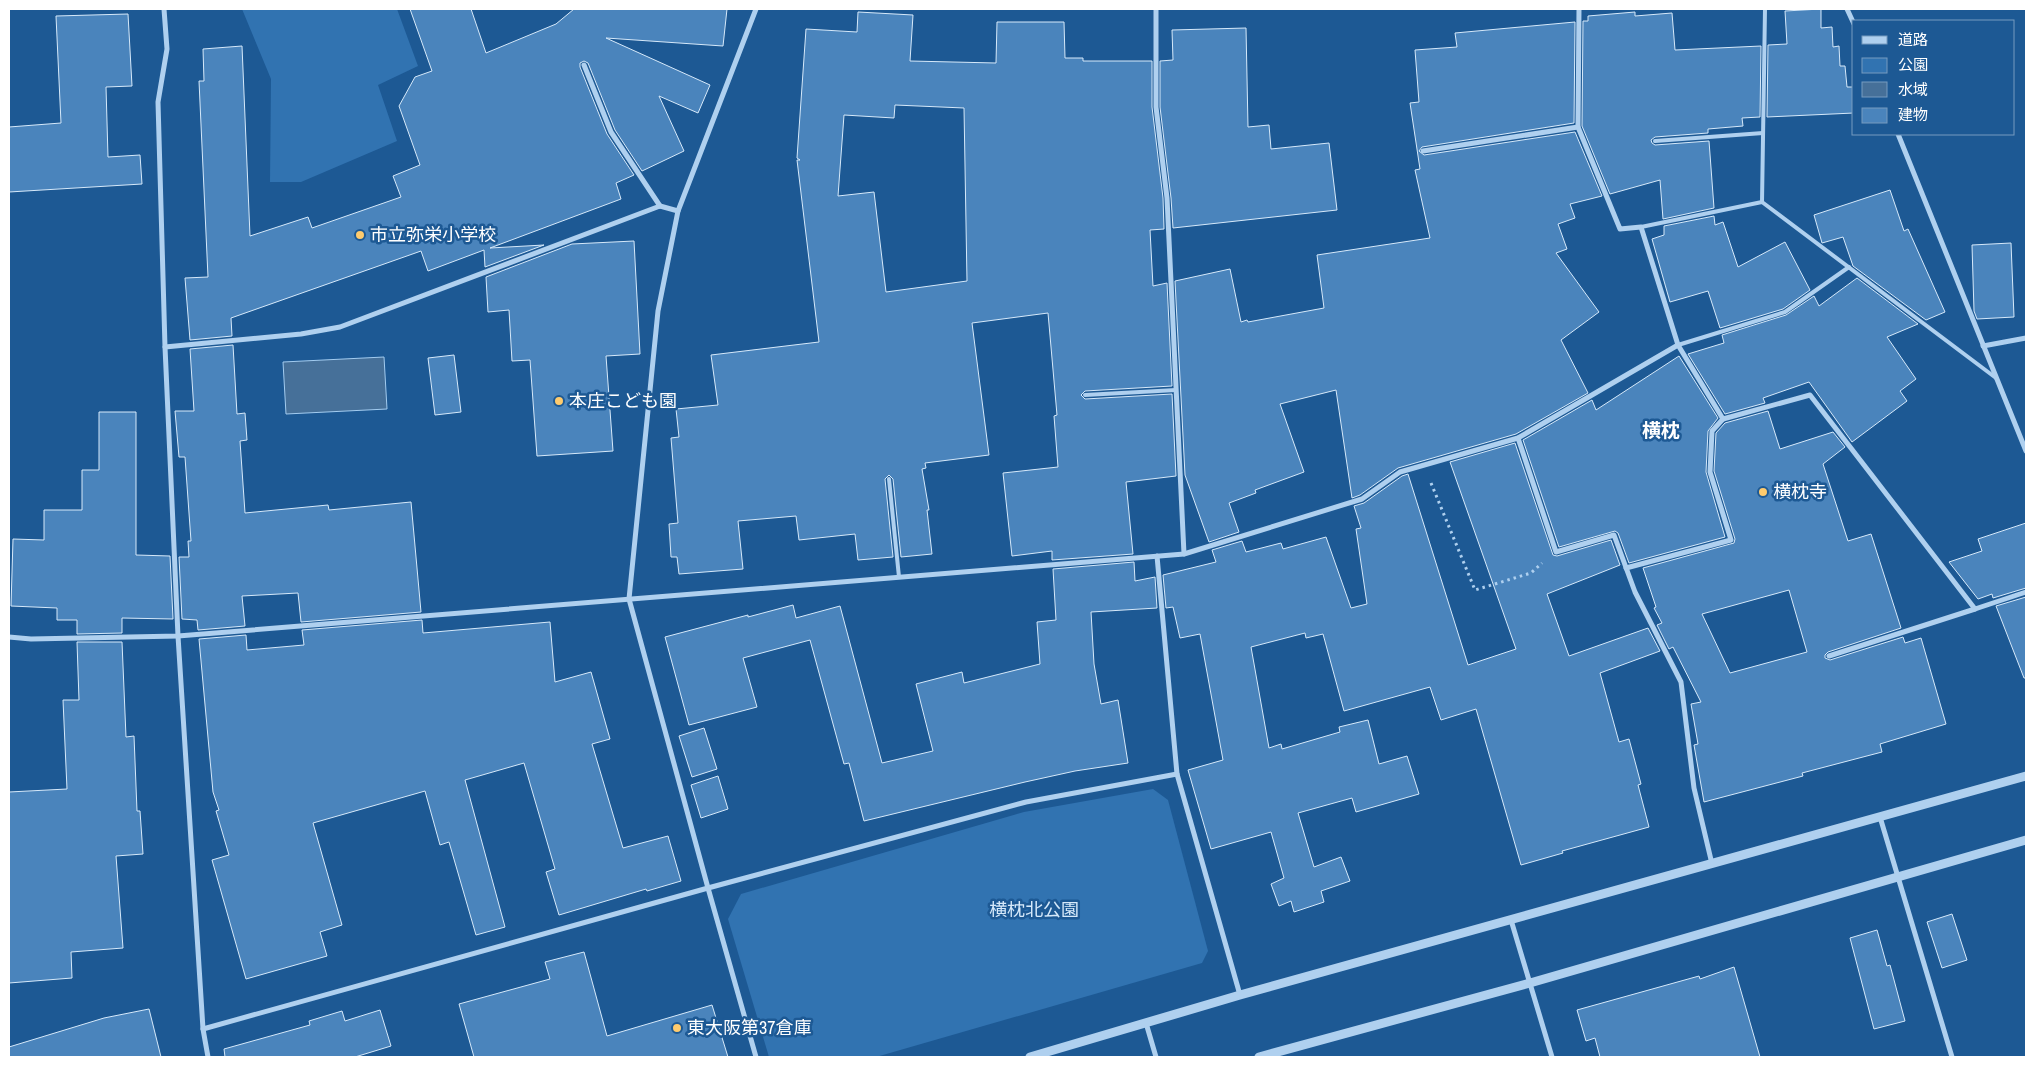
<svg xmlns="http://www.w3.org/2000/svg" width="2035" height="1066" viewBox="0 0 2035 1066" font-family="'Archivo Narrow','Noto Sans JP',sans-serif">
<style>
.green{fill:#3173b1}
.water{fill:#467099;stroke:#a3ccf0}
.building{fill:#4a84bc;stroke:#d6e9fa;fill-rule:evenodd}
.lines{fill:none;stroke-linecap:round;stroke-linejoin:round}
.path{stroke:#afd0ef;stroke-width:3;stroke-dasharray:2.5 4;stroke-linecap:butt}
.service{stroke:#afd0ef;stroke-width:4}
.minor{stroke:#afd0ef;stroke-width:5}
.tertiary{stroke:#afd0ef;stroke-width:9}
.poi-dot{fill:#fecb6e;stroke:#1d5994;stroke-width:2}
.labels{text-anchor:middle;stroke-width:5;stroke-linejoin:round;paint-order:stroke}
.poi-label{font-size:18px;fill:#fff;stroke:#1d5994;text-anchor:start}
.park-label{font-size:18px;fill:#d6e9fa;stroke:#1d5994}
.neighbourhood-label{font-size:19px;font-weight:bold;fill:#fff;stroke:#1d5994}
</style>
<rect width="100%" height="100%" fill="#1d5994"/>
<g class="green">
<path d="M242,9h155l21,57 -40,19 19,56 -96,41h-31l1,-103z"/>
<path d="M1153,789l15,11 40,151 -6,12 -326,94h-107l-41,-138 13,-25 283,-82z"/>
</g>
<path class="water" d="M384,357l3,52 -101,5 -3,-52z"/>
<g class="building">
<path d="M410,9h61l15,44 70,-29 18,-15h153l-4,37 -117,-8 104,47 -12,28 -39,-17 25,55 -42,20 -27,-41 -27,-67 -4,-2 -4,2v4l27,67 27,41 -18,8 5,16 -131,49 54,-3 -59,22 -1,-17 -56,21 -7,-20 -190,67 1,18 -42,4 -5,-62 23,-1 -9,-196h5l-1,-32 39,-3 8,190 58,-19 4,11 89,-31 -8,-21 27,-11 -21,-59 16,-29 17,-6z"/>
<path d="M1821,9v19l11,-1 1,20 6,-1 1,20h5l2,21h7v26l-87,4 1,-72 19,-1 -2,-33z"/>
<path d="M858,12l55,3 -3,46 86,2 1,-41h67l1,36h18v3h69v46l11,91 1,31 -14,1 3,56 14,-3 5,103 -87,5 -4,4 4,4 87,-5 4,82 -50,6 7,72 -81,6v-9l-40,5 -9,-83 55,-6 -4,-51 3,-1 -9,-102 -76,10 17,132 -64,8 1,5 -4,1 7,41h-2l5,44 -31,3 -8,-78 -4,-4 -4,4 8,78 -35,3 -3,-26 -56,6 -3,-24 -58,5 5,48 -64,5 -2,-17h-6l-2,-33 9,-1 -7,-85 8,-1 -3,-28 42,-4 -7,-50 108,-13 -22,-182h3l-3,-2 9,-129 51,3zM895,105l69,3 3,173 -81,11 -12,-100 -36,4 6,-81 50,3z"/>
<path d="M1635,12v4l37,-3 3,37 86,-4 -1,71 -18,1 1,8 -35,3v4l-53,4 -4,3 1,3 3,2 54,-4 5,67 -51,11 -3,-39 -50,14 -28,-68 1,-105h5v-5z"/>
<path d="M128,14l4,72 -26,1 2,70 32,-2 2,29 -133,8v-65l52,-4 -5,-107z"/>
<path d="M1575,22l-1,101 -152,24 -3,4 5,4 151,-23 27,64 -32,8 5,14 -17,6 9,25 -11,4 43,59 -38,28 27,53 -72,41 -118,34 -38,27 -8,3 -16,-108 -56,14 24,68 -49,18 1,3 -27,10 10,29 -30,10 -24,-67 -10,-194 55,-12 11,53 6,-2 1,2 76,-14 -7,-53 113,-17 -15,-68 5,-1 -10,-66 9,-1 -4,-52 42,-3 -2,-14z"/>
<path d="M1246,28l2,99 21,-2 2,24 58,-6 8,67 -164,18 -2,-30 -11,-91v-46l13,-1 -1,-30z"/>
<path d="M1890,190l14,41 4,-2 37,83 -19,8 -73,-54 -10,-29 -21,6 -8,-28z"/>
<path d="M1714,216l1,9 8,-3 15,45 47,-25 25,48 -27,19 -63,19 -12,-37 -38,11 -18,-63 12,-4v-9z"/>
<path d="M634,241l6,113 -34,2 7,95 -76,5 -7,-96 -18,1 -3,-51 -21,2 -2,-35 86,-33z"/>
<path d="M2011,243l3,74 -37,2 -3,-8 -2,-66z"/>
<path d="M1857,278l61,46 -31,13 29,42 -16,12 7,10 -55,41 -43,-60 -46,16 2,5 -40,11 -37,-60 36,-11 -2,-8 64,-20 28,-19 5,10z"/>
<path d="M233,345l4,69 8,-1 2,27 -7,1 5,72 83,-8 1,5 82,-8 10,110 -120,10 -3,-29 -56,3 3,30 -47,4 -1,-10 -15,-1 -3,-62h10l-1,-16h3l-6,-84h-6l-4,-46h19l-4,-62z"/>
<path d="M454,355l7,57 -26,3 -7,-57z"/>
<path d="M1679,356l39,62 -10,13 -2,41 19,65 -96,26 -11,-30 -3,-2 -56,16 -36,-107 69,-40 4,10z"/>
<path d="M1768,411l12,38 53,-17 12,15 -22,17 25,77 23,-7 30,94 -73,24 -3,3v3l5,2 73,-23 2,6 16,-5 25,86 -66,20 2,8 -80,21 1,3 -99,26 -10,-57 4,-1 -7,-40 10,-2 -28,-55 -4,2 -12,-24 5,-2 -8,-15 2,-1 -13,-39 91,-25 1,-4 -21,-68 2,-38 9,-10zM1789,590l18,62 -77,21 -28,-59z"/>
<path d="M99,412h37v143l34,1 3,63 -51,-1v15l-45,1v-14h-20v-12l-46,-2 2,-67 31,1v-30h38v-40h17z"/>
<path d="M1515,443l38,112 4,1 54,-16 9,25 -73,29 22,62 79,-28 12,23 -60,22 19,69 10,-3 12,45 -3,1 11,42 -87,24 1,2 -42,12 -45,-156 -35,11 -11,-33 -86,24 -21,-77 -17,4 -1,-5 -54,14 18,101 12,-4 1,5 58,-17 -1,-5 29,-7 11,44 28,-8 12,38 -63,18 -4,-14 -54,15 16,54 27,-10 9,24 -29,10 3,11 -30,10 -3,-11 -12,5 -8,-22 13,-6 -13,-46 -60,17 -23,-79 35,-10 -23,-126 -20,4 -7,-31 -7,1 -3,-33 53,-13 -4,-12 30,-9 4,11 35,-9 2,6 43,-12 25,71 16,-4 -11,-75 5,-1 -7,-22 10,-3 38,-27 6,-2 60,191 48,-16 -66,-187z"/>
<path d="M2026,523v65l-33,10 -1,-4 -14,5 -29,-37 33,-11 -4,-12z"/>
<path d="M1134,562l1,19 20,-4 2,31 -66,4 3,52 7,40 17,-4 10,63 -53,8 -50,11 -161,39 -15,-58 -5,1 -34,-124 -67,18 14,49 -68,18 -24,-88 83,-22v2l45,-12 3,13 44,-12 42,157 51,-12 -17,-67 46,-12 2,11 76,-19 -3,-42 19,-2 -3,-51z"/>
<path d="M2026,597v81h-2l-28,-72z"/>
<path d="M422,620l1,13 127,-11 5,60 36,-10 19,67 -18,5 31,104 45,-12 13,45 -34,10 -1,-2 -87,26 -13,-43 9,-3 -31,-106 -59,17 40,147 -29,8 -27,-93 -9,3 -15,-54 -112,32 29,102 -22,7 7,24 -81,23 -34,-119 17,-5 -13,-44 3,-1 -6,-18 -14,-153 47,-4 1,15 57,-5 -2,-15z"/>
<path d="M77,642h45l4,95 8,-1 3,75h3l3,43 -27,2 7,92 -52,4 1,26 -63,5v-191l58,-3 -4,-89h16z"/>
<path d="M704,728l13,41 -25,8 -13,-41z"/>
<path d="M718,776l10,33 -27,9 -10,-33z"/>
<path d="M1952,914l15,46 -25,8 -15,-46z"/>
<path d="M1877,930l10,36 3,-1 15,56 -31,8 -24,-91z"/>
<path d="M584,952l23,84 105,-31 16,52h-254l-15,-53 91,-25 -5,-17z"/>
<path d="M1734,967l26,90h-160l-5,-19 -9,3 -9,-31 122,-34 1,3z"/>
<path d="M149,1009l12,48h-152v-10l95,-29z"/>
<path d="M380,1010l11,36 -36,11h-130l-1,-8 86,-24 -1,-4 33,-10 3,10z"/>
</g>
<g class="lines">
<path class="path" d="M1431,483l44,107 56,-17 11,-10"/>
<g class="service">
<path d="M1655,141l108,-8"/>
<path d="M1762,202l3,-193"/>
<path d="M1641,227l121,-25 234,176"/>
<path d="M1678,345l107,-33 64,-45"/>
<path d="M1085,395l91,-5"/>
<path d="M889,479l10,98"/>
</g>
<g class="minor">
<path d="M164,9l3,40 -9,53 7,245 13,289 25,393 5,28"/>
<path d="M756,9l-78,202 -20,100 -29,288 79,289 48,169"/>
<path d="M1156,9v98l11,91 17,356"/>
<path d="M1579,9l-1,118 42,102 21,-2 37,118 45,74 87,-24 165,214 51,-17"/>
<path d="M1847,9l7,15"/>
<path d="M584,65l27,67 49,74"/>
<path d="M1898,134l128,317"/>
<path d="M1423,151l155,-24"/>
<path d="M1983,346l43,-8"/>
<path d="M165,347l136,-13 39,-7 320,-121 18,5"/>
<path d="M1518,438l38,114 58,-17 21,57 46,90 13,106 18,76"/>
<path d="M1157,556l20,218 63,221"/>
<path d="M1626,568l105,-28 -21,-68 2,-41 11,-12"/>
<path d="M9,637l22,2 147,-3 1006,-82 178,-55 38,-27 118,-34 160,-93"/>
<path d="M1829,656l146,-47"/>
<path d="M1880,817l72,240"/>
<path d="M1511,920l41,137"/>
<path d="M1146,1023l10,34"/>
<path d="M203,1029l505,-141 318,-86 151,-28"/>
</g>
<g class="tertiary">
<path d="M1030,1057l210,-62 786,-219"/>
<path d="M1259,1057l271,-74 496,-143"/>
</g>
</g>
<g class="poi-dot">
<circle cx="360" cy="235" r="5"/>
<circle cx="559" cy="401" r="5"/>
<circle cx="1763" cy="492" r="5"/>
<circle cx="677" cy="1028" r="5"/>
</g>
<g class="labels">
<g class="poi-label">
<text x="370" y="241">市立弥栄小学校</text>
<text x="569" y="407">本庄こども園</text>
<text x="1773" y="498">横枕寺</text>
<text x="687" y="1034">東大阪第37倉庫</text>
</g>
<g class="park-label">
<text x="1034" y="916">横枕北公園</text>
</g>
<g class="neighbourhood-label">
<text x="1661" y="437">横枕</text>
</g>
</g>
<rect width="2035" height="1066" fill="none" stroke="#ffffff" stroke-width="20"/>
<rect x="1852" y="20" width="162" height="115" fill="#1d5994" stroke="#779bbf"/>
<rect x="1862" y="36" width="25" height="8" fill="#afd0ef" stroke="#779bbf"/>
<text x="1898" y="45" font-size="15" fill="#ffffff">道路</text>
<rect x="1862" y="58" width="25" height="15" fill="#3173b1" stroke="#779bbf"/>
<text x="1898" y="70" font-size="15" fill="#ffffff">公園</text>
<rect x="1862" y="82" width="25" height="15" fill="#467099" stroke="#779bbf"/>
<text x="1898" y="95" font-size="15" fill="#ffffff">水域</text>
<rect x="1862" y="108" width="25" height="15" fill="#4a84bc" stroke="#779bbf"/>
<text x="1898" y="120" font-size="15" fill="#ffffff">建物</text>
</svg>
